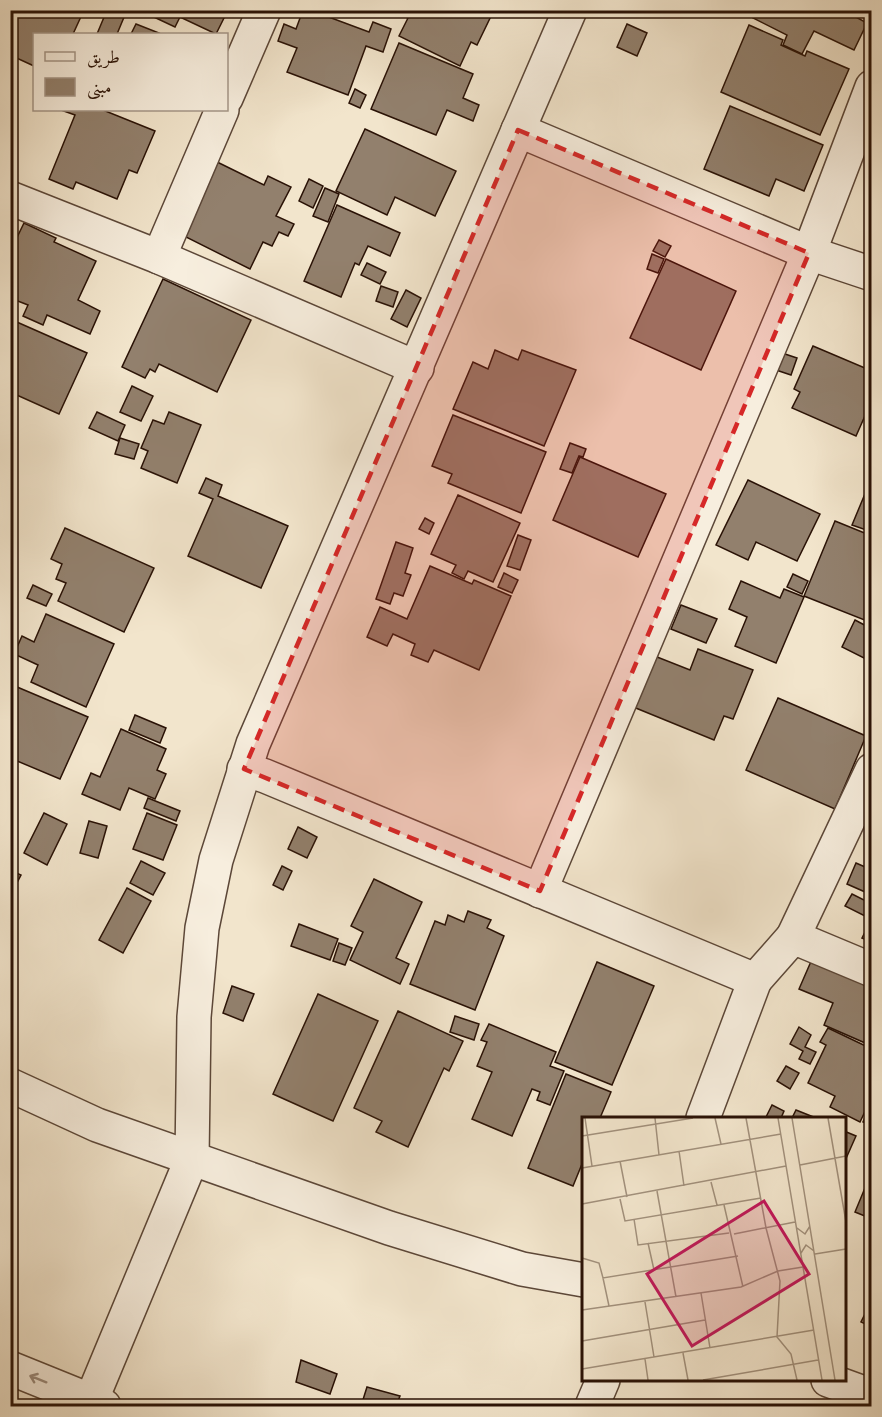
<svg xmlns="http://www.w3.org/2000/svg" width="882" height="1417" viewBox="0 0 882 1417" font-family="Vollkorn,Amiri,serif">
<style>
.building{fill:#92806d;stroke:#2a1206;stroke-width:1.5}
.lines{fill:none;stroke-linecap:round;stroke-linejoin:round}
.minor-casing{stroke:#5c4738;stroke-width:36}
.minor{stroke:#f7eede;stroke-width:33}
.oneway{stroke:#9b8b7d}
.marked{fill:#d62828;fill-opacity:0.2;stroke:#d62828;stroke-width:4.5;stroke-dasharray:12 8;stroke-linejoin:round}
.inset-road{fill:none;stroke:#a2917d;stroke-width:1.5}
.view{fill:#c2185b;fill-opacity:0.15;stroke:#c2185b;stroke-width:3}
.inset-edge{fill:none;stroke:#2a1206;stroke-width:3}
</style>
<rect width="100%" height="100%" fill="#f2e5cc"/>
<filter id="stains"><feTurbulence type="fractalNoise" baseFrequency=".00333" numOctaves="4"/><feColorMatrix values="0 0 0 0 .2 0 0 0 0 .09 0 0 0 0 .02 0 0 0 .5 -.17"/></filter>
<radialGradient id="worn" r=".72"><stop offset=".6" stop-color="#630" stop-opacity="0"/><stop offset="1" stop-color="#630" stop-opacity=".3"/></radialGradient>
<g class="building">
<path d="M10,10h74l-11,24h-39v32l-24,-11z"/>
<path d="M107,10h20l-10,24h-20z"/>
<path d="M139,10h89l-12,24 -36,-17 -5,10z"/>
<path d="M303,10h7l59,22 4,-10 18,7 -8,23 -17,-6 -18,49 -61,-23 10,-24 -19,-7 6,-17 12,5z"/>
<path d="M405,10h89l-17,35 -6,-3 -11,24 -61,-30 9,-18 -5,-2z"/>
<path d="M757,10h86l24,13 -13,27 -40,-19 -12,23 -19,-9 4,-10 -34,-17z"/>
<path d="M136,24l23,9 -1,1h-27z"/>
<path d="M627,24l20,9 -10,23 -20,-9z"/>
<path d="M749,25l34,15 -2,5 24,11 2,-5 42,18 -29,66 -99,-43z"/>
<path d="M399,43l74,31 -10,24 16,7 -6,16 -26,-11 -11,25 -65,-26z"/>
<path d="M355,89l11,6 -6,13 -11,-5z"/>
<path d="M730,106l93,39 -19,46 -28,-12 -7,17 -65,-27z"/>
<path d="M61,110h42l52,21 -18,42 -8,-3 -12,29 -41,-17 -3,7 -24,-10 26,-64z"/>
<path d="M365,129l91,42 -21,45 -40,-19 -8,18 -51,-24z"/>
<path d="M209,158l55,27 4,-9 23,11 -15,29 18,8 -6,12 -9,-4 -7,14 -9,-4 -13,27 -76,-38z"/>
<path d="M309,179l14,7 -10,22 -14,-7z"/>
<path d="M325,188l14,6 -11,28 -15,-6z"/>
<path d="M337,205l63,28 -10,23 -22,-10 -9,19 -4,-2 -14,34 -37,-16z"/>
<path d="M24,223l32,15 -2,4 42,19 -18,39 22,11 -10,23 -43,-19 -4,10 -20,-9 5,-11 -18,-7v-46z"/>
<path d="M659,240l12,6 -6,11 -12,-6z"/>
<path d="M652,254l12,5 -6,14 -11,-4z"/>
<path d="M666,259l70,32 -35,79 -71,-32z"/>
<path d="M367,263l19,9 -6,12 -19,-9z"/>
<path d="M163,279l88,41 -34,72 -58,-28 -4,8 -5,-3 -5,9 -23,-11z"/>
<path d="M381,286l17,6 -5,15 -17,-6z"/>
<path d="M406,290l15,8 -14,29 -16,-8z"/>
<path d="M10,319l77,34 -28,61 -49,-22z"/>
<path d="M813,346l59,25v29l-16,36 -64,-28 8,-16 -6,-3z"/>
<path d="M495,350l23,10 4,-10 54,20 -32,76 -91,-37 20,-47 15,7z"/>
<path d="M782,353l15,5 -6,17 -15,-5z"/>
<path d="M132,386l21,10 -12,25 -21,-9z"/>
<path d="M97,412l28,13 -7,16 -29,-13z"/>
<path d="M169,412l32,13 -24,58 -36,-15 7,-17 -7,-3 12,-28 11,4z"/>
<path d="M453,415l93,37 -25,61 -73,-30 4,-9 -20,-8z"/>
<path d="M120,438l19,6 -5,15 -19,-5z"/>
<path d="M570,443l16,6 -3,8 -4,-1 -7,17 -12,-4z"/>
<path d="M580,457l86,37 -28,63 -85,-37z"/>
<path d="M872,477v55l-20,-7z"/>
<path d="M206,478l16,7 -4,11 70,30 -27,62 -73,-32 25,-57 -14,-6z"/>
<path d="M748,480l72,34 -23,47 -41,-19 -8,18 -32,-15z"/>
<path d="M458,495l62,28 -27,59 -25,-11 -4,8 -12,-6 4,-8 -25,-11z"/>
<path d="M425,518l9,5 -5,11 -10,-5z"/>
<path d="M835,521l37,15v87l-68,-27z"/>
<path d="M65,528l89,40 -30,64 -66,-31 8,-18 -10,-4 6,-15 -11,-5z"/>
<path d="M518,535l13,5 -11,30 -13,-4z"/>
<path d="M396,542l17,6 -8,25 6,2 -8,21 -9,-3 -4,11 -14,-5z"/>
<path d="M430,566l42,18 2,-4 37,16 -32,74 -45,-20 -6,12 -17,-7 4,-11 -22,-10 -6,12 -20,-9 13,-30 27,12z"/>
<path d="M504,573l14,7 -6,13 -14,-6z"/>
<path d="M793,574l15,7 -6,13 -15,-7z"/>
<path d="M741,581l39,17 4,-9 20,8 -28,66 -41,-17 12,-29 -18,-8z"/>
<path d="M33,585l19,9 -6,12 -19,-8z"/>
<path d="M681,605l36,14 -11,24 -35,-14z"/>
<path d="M46,614l68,30 -28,63 -55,-25 7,-17 -24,-11 8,-18 12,6z"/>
<path d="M855,620l17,9v33l-30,-15z"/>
<path d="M698,649l55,21 -20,49 -9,-3 -10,24 -88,-36 21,-51 43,17z"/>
<path d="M10,684l78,33 -28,62 -50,-21z"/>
<path d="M778,698l88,38 -31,73 -89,-39z"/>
<path d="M135,715l31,13 -6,15 -31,-13z"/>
<path d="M121,729l45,20 -9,21 9,4 -11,25 -26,-11 -9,22 -38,-16 9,-21 9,4z"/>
<path d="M148,798l32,13 -4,10 -32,-13z"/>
<path d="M44,813l23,11 -20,41 -23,-12z"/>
<path d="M147,813l30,12 -14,35 -30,-11z"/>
<path d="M89,821l18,5 -9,32 -18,-5z"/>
<path d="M298,827l19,10 -10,21 -19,-9z"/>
<path d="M141,861l24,12 -12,22 -23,-12z"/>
<path d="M856,863l16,7v25l-25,-11z"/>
<path d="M282,866l10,5 -9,19 -10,-5z"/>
<path d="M10,870l11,5 -11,21z"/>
<path d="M374,879l48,23 -26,56 13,6 -9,20 -50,-24 13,-28 -12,-6z"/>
<path d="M127,888l24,13 -28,52 -24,-13z"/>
<path d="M852,894l20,10 -7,12 -20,-10z"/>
<path d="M468,911l23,9 -4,8 17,8 -29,74 -65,-26 25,-63 10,4 3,-10 16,7z"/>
<path d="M872,918v24l-10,-4z"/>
<path d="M299,924l39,15 -8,21 -39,-14z"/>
<path d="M339,943l13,5 -7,17 -12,-4z"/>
<path d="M816,950l56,23v73l-48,-21 9,-22 -34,-14z"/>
<path d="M597,962l57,24 -42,99 -57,-23z"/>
<path d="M232,986l22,8 -11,27 -20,-8z"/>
<path d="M318,994l60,27 -45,100 -60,-27z"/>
<path d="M398,1011l65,30 -14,30 -5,-3 -36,79 -32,-15 6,-11 -28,-13z"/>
<path d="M455,1016l24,8 -5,16 -24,-8z"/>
<path d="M489,1024l67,28 -6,14 14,5 -14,34 -13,-5 3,-8 -8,-3 -20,47 -40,-17 20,-47 -15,-6 10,-24 -6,-2z"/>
<path d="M799,1027l12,8 -6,12 11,5 -6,12 -11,-5 4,-8 -13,-7z"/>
<path d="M828,1028l44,21v42l-6,10 3,2 -9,19 -30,-15 5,-11 -27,-13 18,-38 -6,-3z"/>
<path d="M786,1066l13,7 -9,16 -13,-8z"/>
<path d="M566,1074l45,18 -11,26h-16v41l-11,27 -45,-18z"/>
<path d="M872,1103v23l-9,-4z"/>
<path d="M772,1105l12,6 -3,7 -15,-1z"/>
<path d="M796,1110l20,8h-24z"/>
<path d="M844,1131l12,5 -12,27z"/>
<path d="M872,1171v48l-17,-7z"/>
<path d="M872,1300v27l-11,-5z"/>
<path d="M301,1360l36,14 -7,20 -34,-12z"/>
<path d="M367,1387l33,9 -4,10h-35z"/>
</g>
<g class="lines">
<defs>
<g id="minor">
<path d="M226,98l38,-88"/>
<path d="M518,130l291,123 63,21"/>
<path d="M10,198l149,59 258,111"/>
<path d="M159,257l63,-147"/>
<path d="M244,769l21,7 490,204 38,-43 79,33"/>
<path d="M540,891l269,-638 63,-166"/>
<path d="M793,937l79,-167"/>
<path d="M10,1085l87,40 292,103 133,41 62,11"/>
<path d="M703,1118l52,-138"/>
<path d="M10,1368l94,38"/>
<path d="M828,1380l44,16"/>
<path d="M91,1401l101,-243 2,-141 8,-89 14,-68 37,-116 317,-734"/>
<path d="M592,1406l11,-26"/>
</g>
</defs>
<use href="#minor" class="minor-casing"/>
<use href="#minor" class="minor"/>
</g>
<defs><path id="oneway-shaft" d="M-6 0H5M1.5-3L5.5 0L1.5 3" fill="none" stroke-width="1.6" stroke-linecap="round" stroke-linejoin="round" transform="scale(1.5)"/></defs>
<use class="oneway" href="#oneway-shaft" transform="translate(38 1379) rotate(-158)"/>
<path class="marked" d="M518,130l291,123 -269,638 -296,-122z"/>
<g transform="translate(582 1117)">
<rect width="264" height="264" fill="#f2e5cc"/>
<path class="inset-road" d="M3,1l7,48M73,1l4,37M133,1l6,26M164,1l20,110 14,53 -3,56 14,17 6,26M196,1l44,262M210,1l43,262M246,1l18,104M0,19l111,-18M97,34l5,35M38,44l7,36M218,48l46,-9M0,51l199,-34M129,65l6,23M75,74l19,106M38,82l5,22 136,-23M0,87l204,-38M142,88l19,82M52,102l4,26 91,-12M215,111l8,6 5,-8M152,117l61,-12M66,126l6,27M219,136l5,-8 8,6M233,137l31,-5M0,141l17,5 4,15 135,-22M21,161l6,28M119,176l9,55M63,185l9,55M0,193l159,-23 37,-16 25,-4M0,224l123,-21M101,236l5,27M63,242l3,21M0,252l232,-39M121,263l115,-20"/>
<path class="view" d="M182,84l45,73 -117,72 -45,-72z"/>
<rect width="264" height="264" class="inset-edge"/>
</g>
<rect width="882" height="1417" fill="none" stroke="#f2e5cc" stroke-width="36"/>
<rect x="12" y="12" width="858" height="1393" fill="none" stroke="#2a1206" stroke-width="3"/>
<rect x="18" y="18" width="846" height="1381" fill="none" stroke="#2a1206" stroke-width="1.5"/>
<rect x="33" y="33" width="195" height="78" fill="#f7eede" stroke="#a59688" stroke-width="1.5"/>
<rect x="45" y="52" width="30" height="9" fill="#f7eede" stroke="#a59688" stroke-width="1.5"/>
<text x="87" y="63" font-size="18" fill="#2a1206">طريق</text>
<rect x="45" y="78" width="30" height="18" fill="#92806d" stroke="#a59688" stroke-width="1.5"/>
<text x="87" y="93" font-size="18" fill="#2a1206">مبنى</text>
<rect width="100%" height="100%" filter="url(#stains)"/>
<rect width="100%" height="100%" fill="url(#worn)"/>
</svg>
